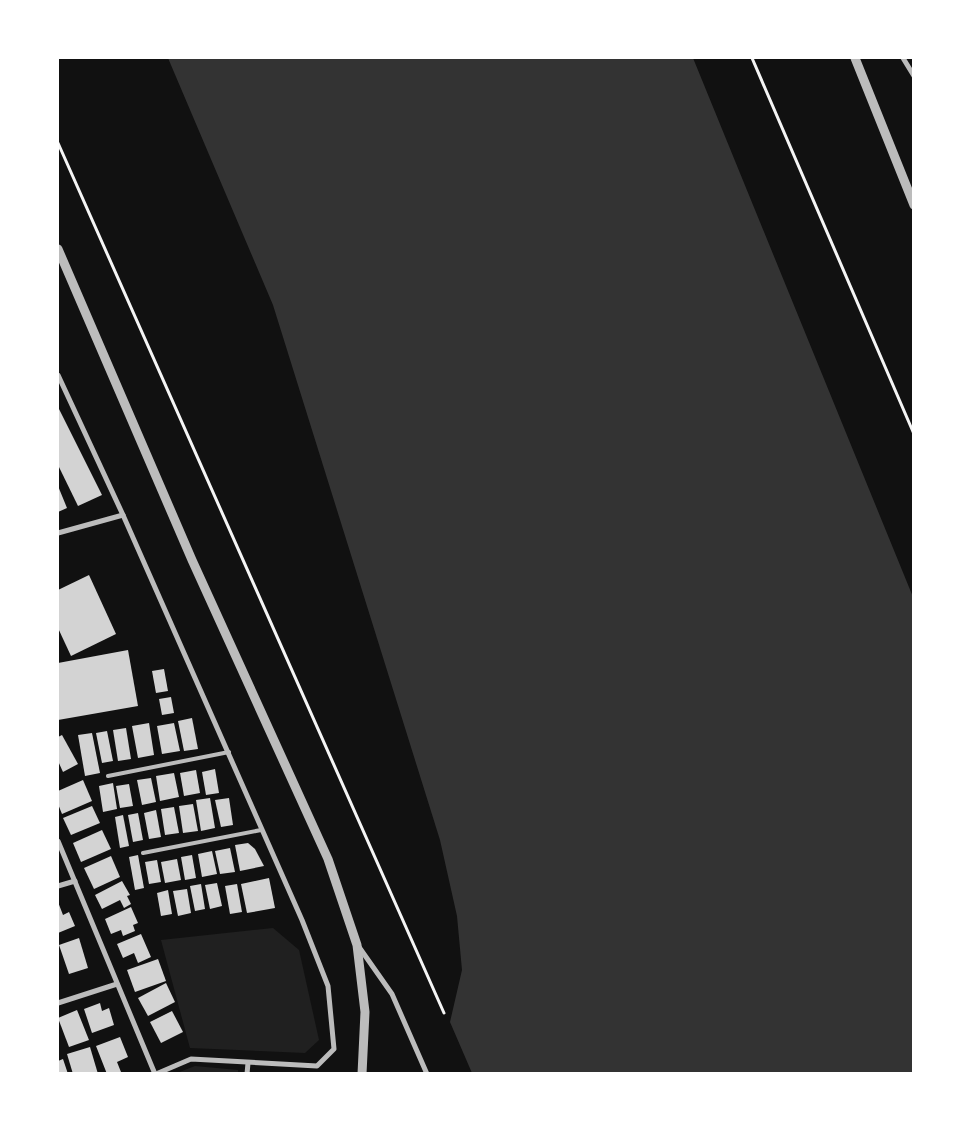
<svg xmlns="http://www.w3.org/2000/svg" width="971" height="1131" viewBox="0 0 971 1131" font-family="Roboto,sans-serif">
<style>
.green{fill:#202020}
.water{fill:#333}
.building{fill:#d3d3d3}
.lines{fill:none;stroke-linecap:round;stroke-linejoin:round}
.path{stroke:#f5f5f5;stroke-width:3}
.service{stroke:#bcbcbc;stroke-width:4}
.minor{stroke:#bcbcbc;stroke-width:5}
.tertiary{stroke:#bcbcbc;stroke-width:9}
</style>
<rect width="100%" height="100%" fill="#111"/>
<g class="green">
<path d="M273,928l26,22 20,90 -14,13 -115,-5 -29,-108z"/>
<path d="M195,1066l43,4v3h-61z"/>
</g>
<path class="water" d="M168,58h525l220,539v476h-441l-22,-51 12,-52 -5,-54 -17,-76 -167,-535z"/>
<g class="building">
<path d="M58,407l44,88 -24,11 -20,-41z"/>
<path d="M58,486l9,22 -9,4z"/>
<path d="M89,575l27,59 -45,22 -13,-28v-38z"/>
<path d="M128,650l10,56 -80,14v-57z"/>
<path d="M164,669l4,22 -12,2 -4,-22z"/>
<path d="M171,697l3,16 -12,2 -3,-16z"/>
<path d="M192,718l6,31 -14,2 -6,-30z"/>
<path d="M149,723l5,32 -16,3 -6,-32z"/>
<path d="M174,723l6,28 -18,3 -5,-28z"/>
<path d="M126,728l5,31 -13,2 -5,-31z"/>
<path d="M107,731l6,30 -11,2 -6,-30z"/>
<path d="M92,733l8,40 -15,3 -7,-41z"/>
<path d="M62,735l16,29 -15,8 -5,-11v-24z"/>
<path d="M215,769l4,24 -13,2 -4,-23z"/>
<path d="M196,770l4,23 -16,3 -4,-23z"/>
<path d="M174,773l5,24 -19,4 -4,-25z"/>
<path d="M151,778l5,24 -14,3 -5,-25z"/>
<path d="M83,780l9,21 -30,13 -4,-10v-13z"/>
<path d="M113,783l4,26 -14,3 -4,-26z"/>
<path d="M129,784l4,22 -13,2 -4,-22z"/>
<path d="M210,798l5,30 -14,3 -5,-31z"/>
<path d="M229,798l4,27 -12,2 -6,-27z"/>
<path d="M193,804l5,27 -15,2 -4,-27z"/>
<path d="M92,806l8,17 -29,12 -8,-17z"/>
<path d="M174,807l5,26 -14,2 -4,-26z"/>
<path d="M156,810l5,27 -12,2 -5,-26z"/>
<path d="M138,813l5,27 -10,2 -5,-27z"/>
<path d="M123,815l6,31 -9,2 -5,-31z"/>
<path d="M102,830l9,19 -30,13 -8,-19z"/>
<path d="M248,843l7,6 9,17 -24,5 -5,-26z"/>
<path d="M230,848l5,24 -15,2 -5,-23z"/>
<path d="M212,851l5,23 -15,3 -4,-23z"/>
<path d="M138,855l6,33 -9,2 -6,-33z"/>
<path d="M192,855l4,23 -11,2 -4,-23z"/>
<path d="M111,856l9,21 -26,12 -10,-21z"/>
<path d="M177,859l4,21 -16,3 -4,-21z"/>
<path d="M157,860l4,22 -12,2 -4,-22z"/>
<path d="M269,878l6,30 -28,5 -6,-29z"/>
<path d="M122,881l8,14 -3,1 4,8 -7,4 -4,-8 -18,9 -7,-14z"/>
<path d="M217,883l5,23 -12,3 -5,-24z"/>
<path d="M201,884l4,25 -10,2 -5,-25z"/>
<path d="M237,884l5,28 -12,2 -5,-28z"/>
<path d="M187,889l4,24 -13,3 -5,-25z"/>
<path d="M168,890l4,24 -11,2 -4,-23z"/>
<path d="M58,902l5,13 6,-3 6,14 -17,7z"/>
<path d="M131,907l7,16 -5,2 2,6 -12,5 -2,-6 -10,4 -6,-15z"/>
<path d="M141,934l10,23 -13,6 -4,-10 -11,5 -6,-14z"/>
<path d="M79,938l9,30 -19,6 -10,-29z"/>
<path d="M158,959l8,22 -31,11 -8,-22z"/>
<path d="M166,983l9,19 -27,14 -10,-18z"/>
<path d="M100,1003l2,8 7,-3 5,17 -22,8 -8,-24z"/>
<path d="M77,1010l12,30 -20,7 -11,-29z"/>
<path d="M172,1011l11,21 -22,11 -11,-21z"/>
<path d="M120,1037l8,20 -11,5 4,10 -14,2 -11,-28z"/>
<path d="M90,1047l8,27h-25l-6,-20z"/>
<path d="M63,1059l5,15h-10v-13z"/>
</g>
<g class="lines">
<g class="path">
<path d="M752,58l162,376"/>
<path d="M58,143l386,870"/>
</g>
<g class="service">
<path d="M108,776l121,-24"/>
<path d="M143,853l118,-23"/>
</g>
<g class="minor">
<path d="M903,58l11,18"/>
<path d="M58,375l65,140 179,405 26,66 6,63 -17,17 -126,-7 -35,15"/>
<path d="M58,533l65,-18"/>
<path d="M58,841l97,233"/>
<path d="M58,886l17,-5"/>
<path d="M359,947l33,47 35,80"/>
<path d="M58,1003l59,-19"/>
<path d="M247,1074l1,-11"/>
</g>
<g class="tertiary">
<path d="M855,58l59,147"/>
<path d="M58,249l134,311 136,299 29,86 8,67 -3,62"/>
</g>
</g>
<rect width="971" height="1131" fill="none" stroke="#ffffff" stroke-width="118"/>
</svg>
